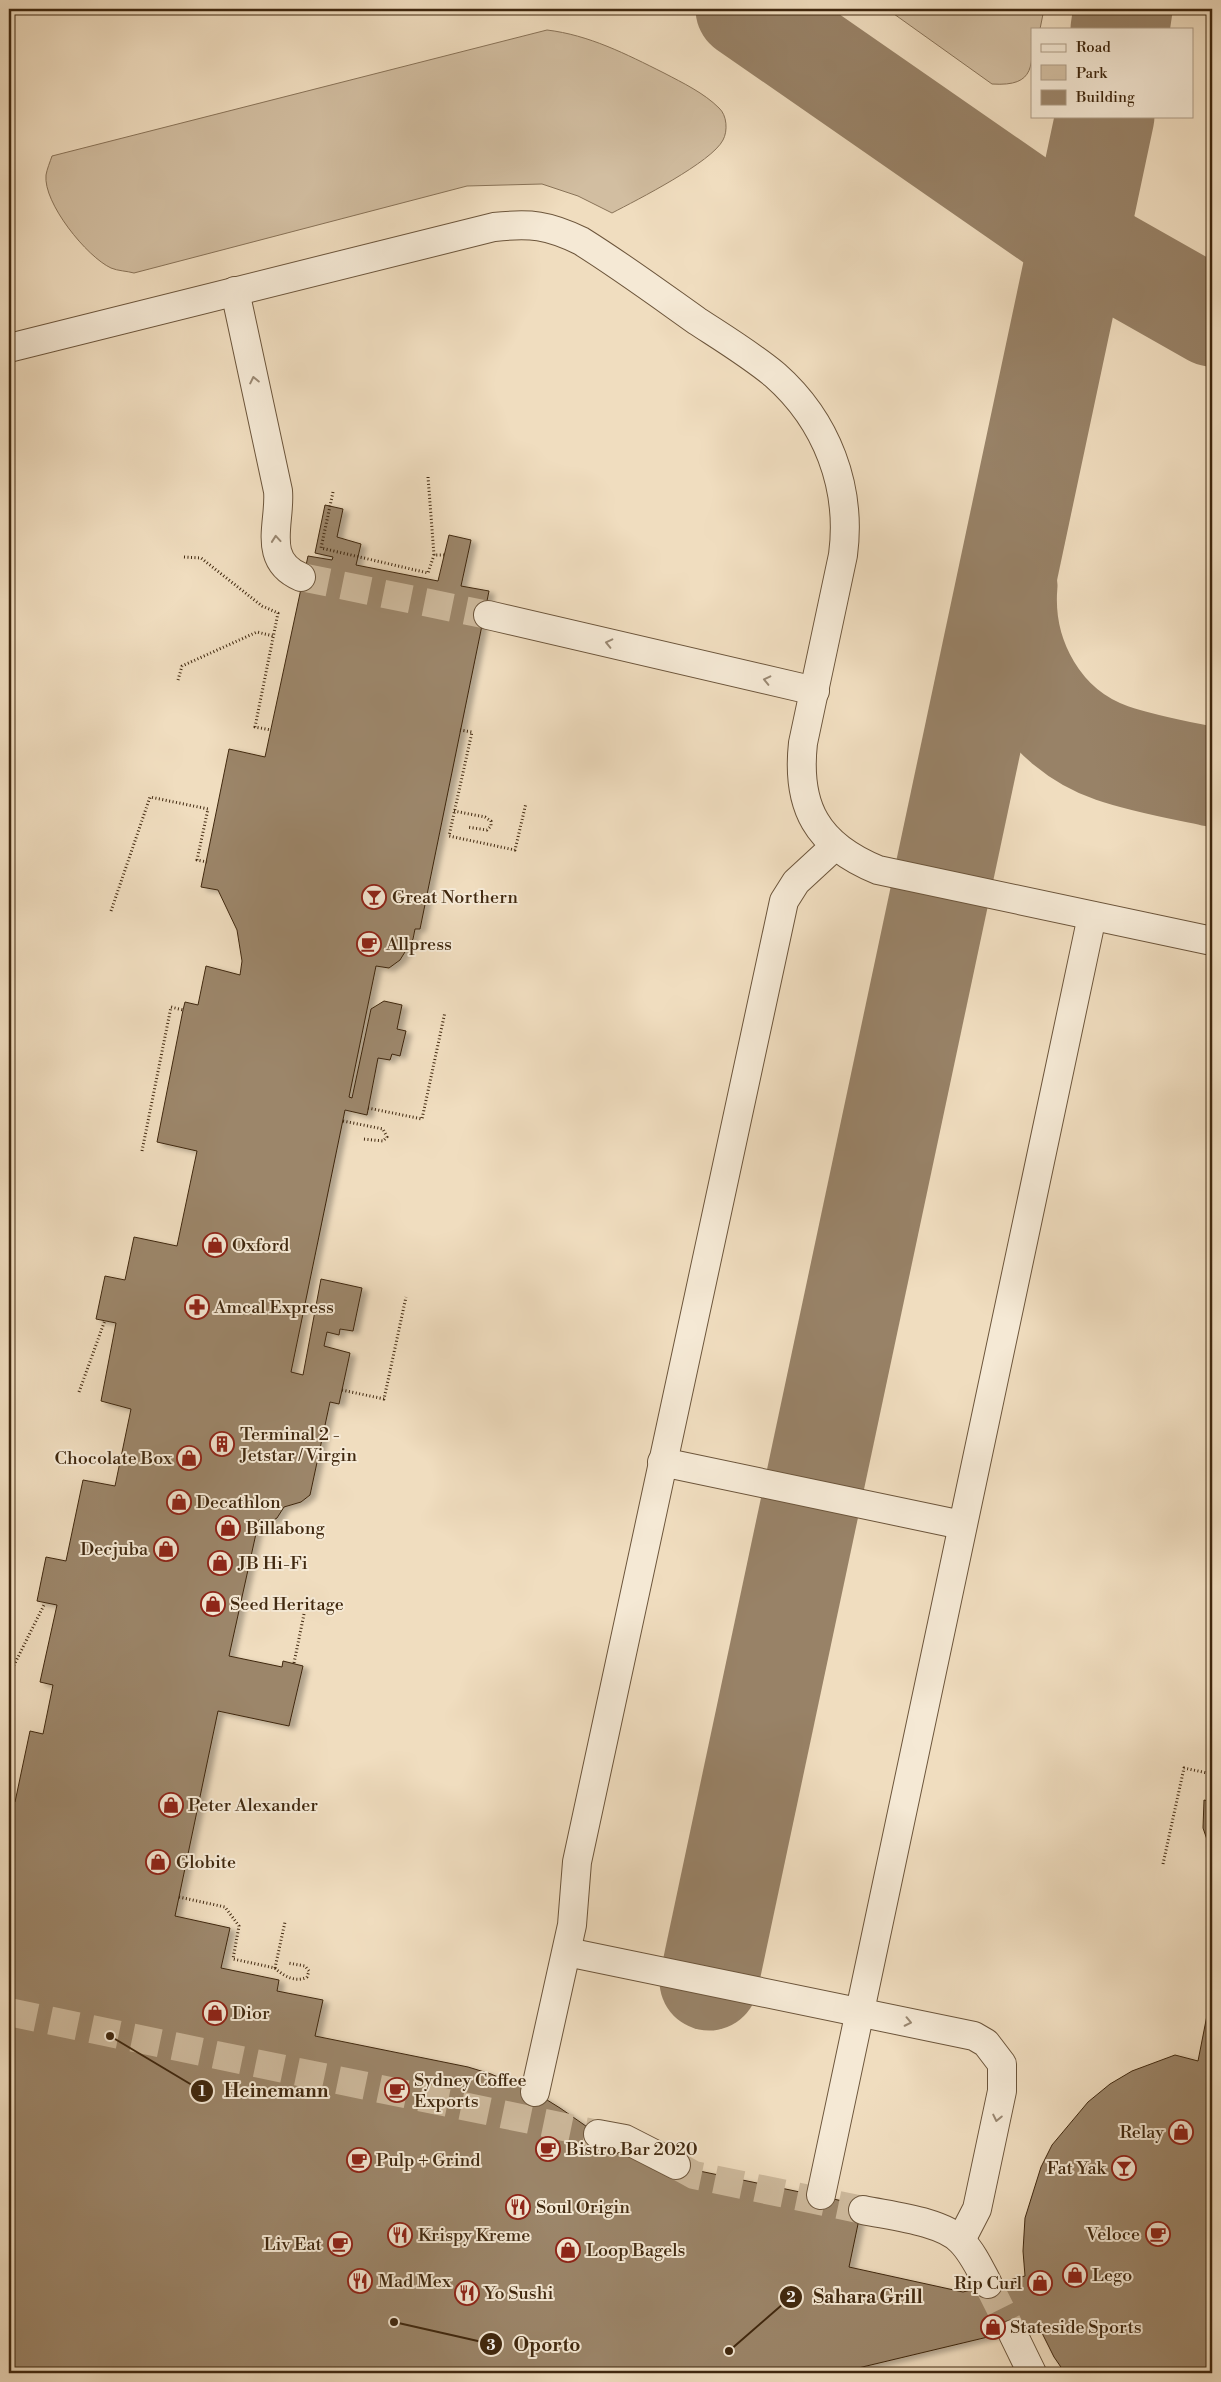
<svg xmlns="http://www.w3.org/2000/svg" width="1221" height="2382" viewBox="0 0 1221 2382" font-family="'Libre Bodoni',serif">
<style>
.green{fill:#d2bea1;stroke:#897358}
.lines{fill:none;stroke-linecap:round;stroke-linejoin:round}
.taxiway{stroke:#988267;stroke-width:99}
.building{fill:#9c866b;stroke:#40280f;filter:url(#shadow)}
.minor-tunnel{stroke:#cdb99c;stroke-width:28;stroke-dasharray:28 14;stroke-linecap:butt}
.minor-casing{stroke:#6c553b;stroke-width:30}
.path{stroke:#40280f;stroke-width:3;stroke-dasharray:1 2.5;stroke-linecap:butt}
.minor{stroke:#f5e9d5;stroke-width:28}
.oneway{stroke:#9a8872}
.labels{text-anchor:middle;stroke-width:4;stroke-linejoin:round;paint-order:stroke}
.poi-label{font-size:18px;fill:#40280f;stroke:#f5e9d5;text-anchor:start}
.leader{fill:none;stroke:#40280f;stroke-width:2}
.callout-dot{fill:#40280f;stroke:#f5e9d5;stroke-width:2}
.mark-label{font-size:15px;text-anchor:middle;font-weight:bold;fill:#fff}
.callout-label{font-size:19px;text-anchor:middle;font-weight:bold;fill:#40280f;stroke:#f5e9d5;stroke-width:4;stroke-linejoin:round;paint-order:stroke}
</style>
<defs>
<filter id="shadow"><feDropShadow dx="5.5" dy="3" stdDeviation="2.5" flood-color="#0004"/></filter>
</defs>
<rect width="100%" height="100%" fill="#f0ddbf"/>
<filter id="stains"><feTurbulence type="fractalNoise" baseFrequency=".004" numOctaves="4"/><feColorMatrix values="0 0 0 0 .2 0 0 0 0 .09 0 0 0 0 .02 0 0 0 .5 -.17"/></filter>
<radialGradient id="worn" r=".72"><stop offset=".6" stop-color="#630" stop-opacity="0"/><stop offset="1" stop-color="#630" stop-opacity=".3"/></radialGradient>
<g class="green">
<path d="M887,9h157l-4,20h-8c0,35 5,58 -40,55z"/>
<path d="M547,30c42,5 79,24 117,43 19,10 40,20 55,35 8,7 9,23 4,32 -11,22 -86,60 -111,73l-34,-17 -36,-12 -75,2 -333,87c-7,-2 -16,-2 -23,-5 -24,-11 -68,-65 -65,-93 1,-6 4,-13 6,-19z"/>
</g>
<g class="lines">
<g class="taxiway">
<path d="M745,9l340,236 127,72"/>
<path d="M1120,29l3,-20"/>
<path d="M1008,585c-6,72 34,144 104,168 32,11 67,17 100,24"/>
<path d="M709,1981l396,-1865"/>
</g>
</g>
<g class="building">
<path d="M325,505l18,4 -6,28 24,7 -5,21 82,16 11,-46 22,5 -10,46 28,5 -69,338h-5l-2,10 -13,21 -11,8 -13,-2 -27,131 3,1 19,-89 13,-8 18,4 -5,24 9,2 -6,25 -8,-2 -2,6 -12,-2 -11,57 -22,-5 -54,262 12,3 18,-96 41,9 -9,43 -13,-2 -1,6 -12,-3 -3,14 26,7 -11,51 -9,-2 -20,93 -9,7 -17,5 -7,11 -5,3 -13,-1 -30,136 53,11 1,-6 20,5 -14,60 -71,-15 -43,205 55,12 -9,40 58,12 -2,11 46,9 -8,36 153,31 23,7 48,21 21,13 33,23 25,23 244,51 -13,62 114,25 62,-16 -2,-25 2,-33 16,-51 11,-22 36,-43 22,-18 22,-13 43,-16 23,6 14,-71v383h-147l-11,-16 -16,-32 -184,44 -1,4h-844v-572l6,1 15,-71 13,3 10,-49 -13,-3 17,-77 -20,-4 9,-44 20,4 17,-81 32,6 16,-77 -30,-8 15,-78 -20,-4 9,-43 20,4 9,-43 43,9 20,-95 -40,-9 26,-132 2,-8 13,3 8,-39 34,9 2,-14 -5,-31 -19,-40 -17,-3 28,-138 36,8 43,-201 24,4 1,-3 -18,-4z"/>
<path d="M1204,1800l8,2v52l-9,-26z"/>
</g>
<g class="lines">
<g class="minor-tunnel">
<path d="M301,577l187,38"/>
<path d="M9,2012l589,122"/>
<path d="M676,2165l18,10 169,35"/>
<path d="M988,2284l25,50"/>
</g>
<defs>
<g id="minor">
<path d="M235,291l43,200c3,31 -17,69 23,86"/>
<path d="M9,348l485,-121c37,-4 54,-2 87,14 40,25 78,53 116,80 26,17 54,34 78,54 52,46 77,112 68,180l-40,188c-7,64 14,102 75,127l334,71"/>
<path d="M488,615l327,76"/>
<path d="M662,1462l300,63"/>
<path d="M567,1952l407,84 12,7 16,21v27l-25,118 -16,31"/>
<path d="M535,2092l37,-167 5,-63 207,-961 12,-19 39,-36"/>
<path d="M598,2134l27,5 51,26"/>
<path d="M821,2195l271,-1279"/>
<path d="M863,2210c28,6 79,11 98,31 12,12 19,28 27,43"/>
<path d="M1013,2334l19,39"/>
</g>
</defs>
<use href="#minor" class="minor-casing"/>
<g class="path">
<path d="M428,477l6,78h10"/>
<path d="M333,492l-12,56 107,25 6,-18"/>
<path d="M184,557l17,1 61,48 16,7 -23,114 16,3"/>
<path d="M178,680l4,-14 75,-34 16,4"/>
<path d="M460,730l12,2 -23,104 66,14 11,-47"/>
<path d="M454,811l31,6 6,4v5l-4,4 -20,-3"/>
<path d="M111,911l39,-114 58,12 -11,51 10,2"/>
<path d="M368,1108l54,11 23,-107"/>
<path d="M343,1121l40,8 4,8 -4,4 -20,-2"/>
<path d="M142,1151l29,-144 12,3"/>
<path d="M342,1390l42,9 22,-102"/>
<path d="M79,1392l26,-72"/>
<path d="M294,1663l10,-49"/>
<path d="M9,1675l36,-72"/>
<path d="M1163,1864l21,-96 28,6"/>
<path d="M179,1897l46,10 14,19 -6,33 42,9 10,-46"/>
<path d="M275,1968c8,8 21,15 32,9l2,-6 -4,-5 -17,-3"/>
</g>
<use href="#minor" class="minor"/>
</g>
<defs><path id="oneway-chevron" d="M-2-3.5L2.5 0L-2 3.5" fill="none" stroke-width="1.6" stroke-linecap="round" stroke-linejoin="round" transform="scale(1.25)"/></defs>
<g class="oneway">
<use href="#oneway-chevron" transform="translate(254 380) rotate(-102)"/>
<use href="#oneway-chevron" transform="translate(276 539) rotate(-95)"/>
<use href="#oneway-chevron" transform="translate(609 643) rotate(-167)"/>
<use href="#oneway-chevron" transform="translate(767 680) rotate(-167)"/>
<use href="#oneway-chevron" transform="translate(908 2022) rotate(12)"/>
<use href="#oneway-chevron" transform="translate(997 2118) rotate(102)"/>
</g>
<defs>
<symbol id="bar-ring" viewBox="-11 -11 22 22"><circle r="9.5" fill="#f5e9d5" stroke="#8f2418" stroke-width="1.5"/><path d="M-6-5H6L.8 .8V4.5H3.5V6h-7V4.5H-.8V.8Z" fill="#8f2418"/></symbol>
<symbol id="cafe-ring" viewBox="-11 -11 22 22"><circle r="9.5" fill="#f5e9d5" stroke="#8f2418" stroke-width="1.5"/><path d="M-5.5-4.5H6V0H3Q3 3.5 0 3.5H-2.5Q-5.5 3.5-5.5 0ZM3-3.2v2h1.7v-2ZM-6 4.5H4V6H-6Z" fill="#8f2418"/></symbol>
<symbol id="shop-ring" viewBox="-11 -11 22 22"><circle r="9.5" fill="#f5e9d5" stroke="#8f2418" stroke-width="1.5"/><path d="M-5-2.5h2.3a2.7 3.5 0 0 1 5.4 0H5L5.5 6h-11ZM-1.5-2.5h3a1.5 2.3 0 0 0-3 0Z" fill="#8f2418"/></symbol>
<symbol id="pharmacy-ring" viewBox="-11 -11 22 22"><circle r="9.5" fill="#f5e9d5" stroke="#8f2418" stroke-width="1.5"/><path d="M-2-6h4v4h4v4h-4v4h-4v-4h-4v-4h4Z" fill="#8f2418"/></symbol>
<symbol id="building-ring" viewBox="-11 -11 22 22"><circle r="9.5" fill="#f5e9d5" stroke="#8f2418" stroke-width="1.5"/><path d="M-4-6H4V6H1V3H-1V6H-4ZM-2.5-4.3h1.7v1.8h-1.7ZM.8-4.3h1.7v1.8H.8ZM-2.5-1h1.7V.8h-1.7ZM.8-1h1.7V.8H.8Z" fill="#8f2418"/></symbol>
<symbol id="restaurant-ring" viewBox="-11 -11 22 22"><circle r="9.5" fill="#f5e9d5" stroke="#8f2418" stroke-width="1.5"/><path d="M-5-6h1v4h1v-4h1v4h1v-4h1v5L-1.5 .5V6h-2V.5L-5-1ZM5-6V6H3V1.5H1.5Q1.5-4 5-6Z" fill="#8f2418"/></symbol>
</defs>
<g fill-rule="evenodd">
<use href="#bar-ring" x="360" y="883" width="28" height="28"/>
<use href="#cafe-ring" x="355" y="930" width="28" height="28"/>
<use href="#shop-ring" x="201" y="1231" width="28" height="28"/>
<use href="#pharmacy-ring" x="183" y="1293" width="28" height="28"/>
<use href="#building-ring" x="208" y="1430" width="28" height="28"/>
<use href="#shop-ring" x="175" y="1444" width="28" height="28"/>
<use href="#shop-ring" x="165" y="1488" width="28" height="28"/>
<use href="#shop-ring" x="214" y="1514" width="28" height="28"/>
<use href="#shop-ring" x="152" y="1535" width="28" height="28"/>
<use href="#shop-ring" x="206" y="1549" width="28" height="28"/>
<use href="#shop-ring" x="199" y="1590" width="28" height="28"/>
<use href="#shop-ring" x="157" y="1791" width="28" height="28"/>
<use href="#shop-ring" x="144" y="1848" width="28" height="28"/>
<use href="#shop-ring" x="201" y="1999" width="28" height="28"/>
<use href="#cafe-ring" x="383" y="2076" width="28" height="28"/>
<use href="#shop-ring" x="1167" y="2118" width="28" height="28"/>
<use href="#cafe-ring" x="534" y="2135" width="28" height="28"/>
<use href="#cafe-ring" x="345" y="2146" width="28" height="28"/>
<use href="#bar-ring" x="1110" y="2154" width="28" height="28"/>
<use href="#restaurant-ring" x="504" y="2193" width="28" height="28"/>
<use href="#cafe-ring" x="1144" y="2220" width="28" height="28"/>
<use href="#restaurant-ring" x="386" y="2221" width="28" height="28"/>
<use href="#cafe-ring" x="326" y="2230" width="28" height="28"/>
<use href="#shop-ring" x="554" y="2236" width="28" height="28"/>
<use href="#shop-ring" x="1061" y="2261" width="28" height="28"/>
<use href="#restaurant-ring" x="346" y="2267" width="28" height="28"/>
<use href="#shop-ring" x="1026" y="2269" width="28" height="28"/>
<use href="#restaurant-ring" x="453" y="2279" width="28" height="28"/>
<use href="#shop-ring" x="979" y="2313" width="28" height="28"/>
</g>
<g class="labels">
<g class="poi-label">
<text x="392" y="903">Great Northern</text>
<text x="386" y="950">Allpress</text>
<text x="232" y="1251">Oxford</text>
<text x="214" y="1313">Amcal Express</text>
<text x="240" y="1440">Terminal 2 -<tspan x="240" dy="21">Jetstar / Virgin</tspan></text>
<text x="172" y="1464" text-anchor="end">Chocolate Box</text>
<text x="196" y="1508">Decathlon</text>
<text x="246" y="1534">Billabong</text>
<text x="148" y="1555" text-anchor="end">Decjuba</text>
<text x="238" y="1569">JB Hi-Fi</text>
<text x="230" y="1610">Seed Heritage</text>
<text x="188" y="1811">Peter Alexander</text>
<text x="176" y="1868">Globite</text>
<text x="232" y="2019">Dior</text>
<text x="414" y="2086">Sydney Coffee<tspan x="414" dy="21">Exports</tspan></text>
<text x="1164" y="2138" text-anchor="end">Relay</text>
<text x="566" y="2155">Bistro Bar 2020</text>
<text x="376" y="2166">Pulp + Grind</text>
<text x="1106" y="2174" text-anchor="end">Fat Yak</text>
<text x="536" y="2213">Soul Origin</text>
<text x="1140" y="2240" text-anchor="end">Veloce</text>
<text x="418" y="2241">Krispy Kreme</text>
<text x="322" y="2250" text-anchor="end">Liv Eat</text>
<text x="586" y="2256">Loop Bagels</text>
<text x="1092" y="2281">Lego</text>
<text x="378" y="2287">Mad Mex</text>
<text x="1022" y="2289" text-anchor="end">Rip Curl</text>
<text x="484" y="2299">Yo Sushi</text>
<text x="1010" y="2333">Stateside Sports</text>
</g>
</g>
<path class="leader" d="M110 2036L202 2091M729 2351L791 2297M394 2322L491 2344"/>
<g class="callout-dot">
<circle cx="110" cy="2036" r="5"/>
<circle cx="729" cy="2351" r="5"/>
<circle cx="394" cy="2322" r="5"/>
<circle cx="202" cy="2091" r="12"/>
<circle cx="791" cy="2297" r="12"/>
<circle cx="491" cy="2344" r="12"/>
</g>
<g class="mark-label">
<text x="202" y="2096">1</text>
<text x="791" y="2302">2</text>
<text x="491" y="2350">3</text>
</g>
<g class="callout-label">
<text x="276" y="2097">Heinemann</text>
<text x="868" y="2303">Sahara Grill</text>
<text x="547" y="2351">Oporto</text>
</g>
<rect width="1221" height="2382" fill="none" stroke="#f0ddbf" stroke-width="30"/>
<rect x="10" y="10" width="1201" height="2362" fill="none" stroke="#40280f" stroke-width="2.5"/>
<rect x="15" y="15" width="1191" height="2352" fill="none" stroke="#40280f"/>
<rect x="1031" y="28" width="162" height="90" fill="#f5e9d5" stroke="#ad9c86"/>
<rect x="1041" y="44" width="25" height="8" fill="#f5e9d5" stroke="#ad9c86"/>
<text x="1076" y="52" font-size="15" fill="#40280f">Road</text>
<rect x="1041" y="65" width="25" height="15" fill="#d2bea1" stroke="#ad9c86"/>
<text x="1076" y="78" font-size="15" fill="#40280f">Park</text>
<rect x="1041" y="90" width="25" height="15" fill="#9c866b" stroke="#ad9c86"/>
<text x="1076" y="102" font-size="15" fill="#40280f">Building</text>
<rect width="100%" height="100%" filter="url(#stains)"/>
<rect width="100%" height="100%" fill="url(#worn)"/>
</svg>
